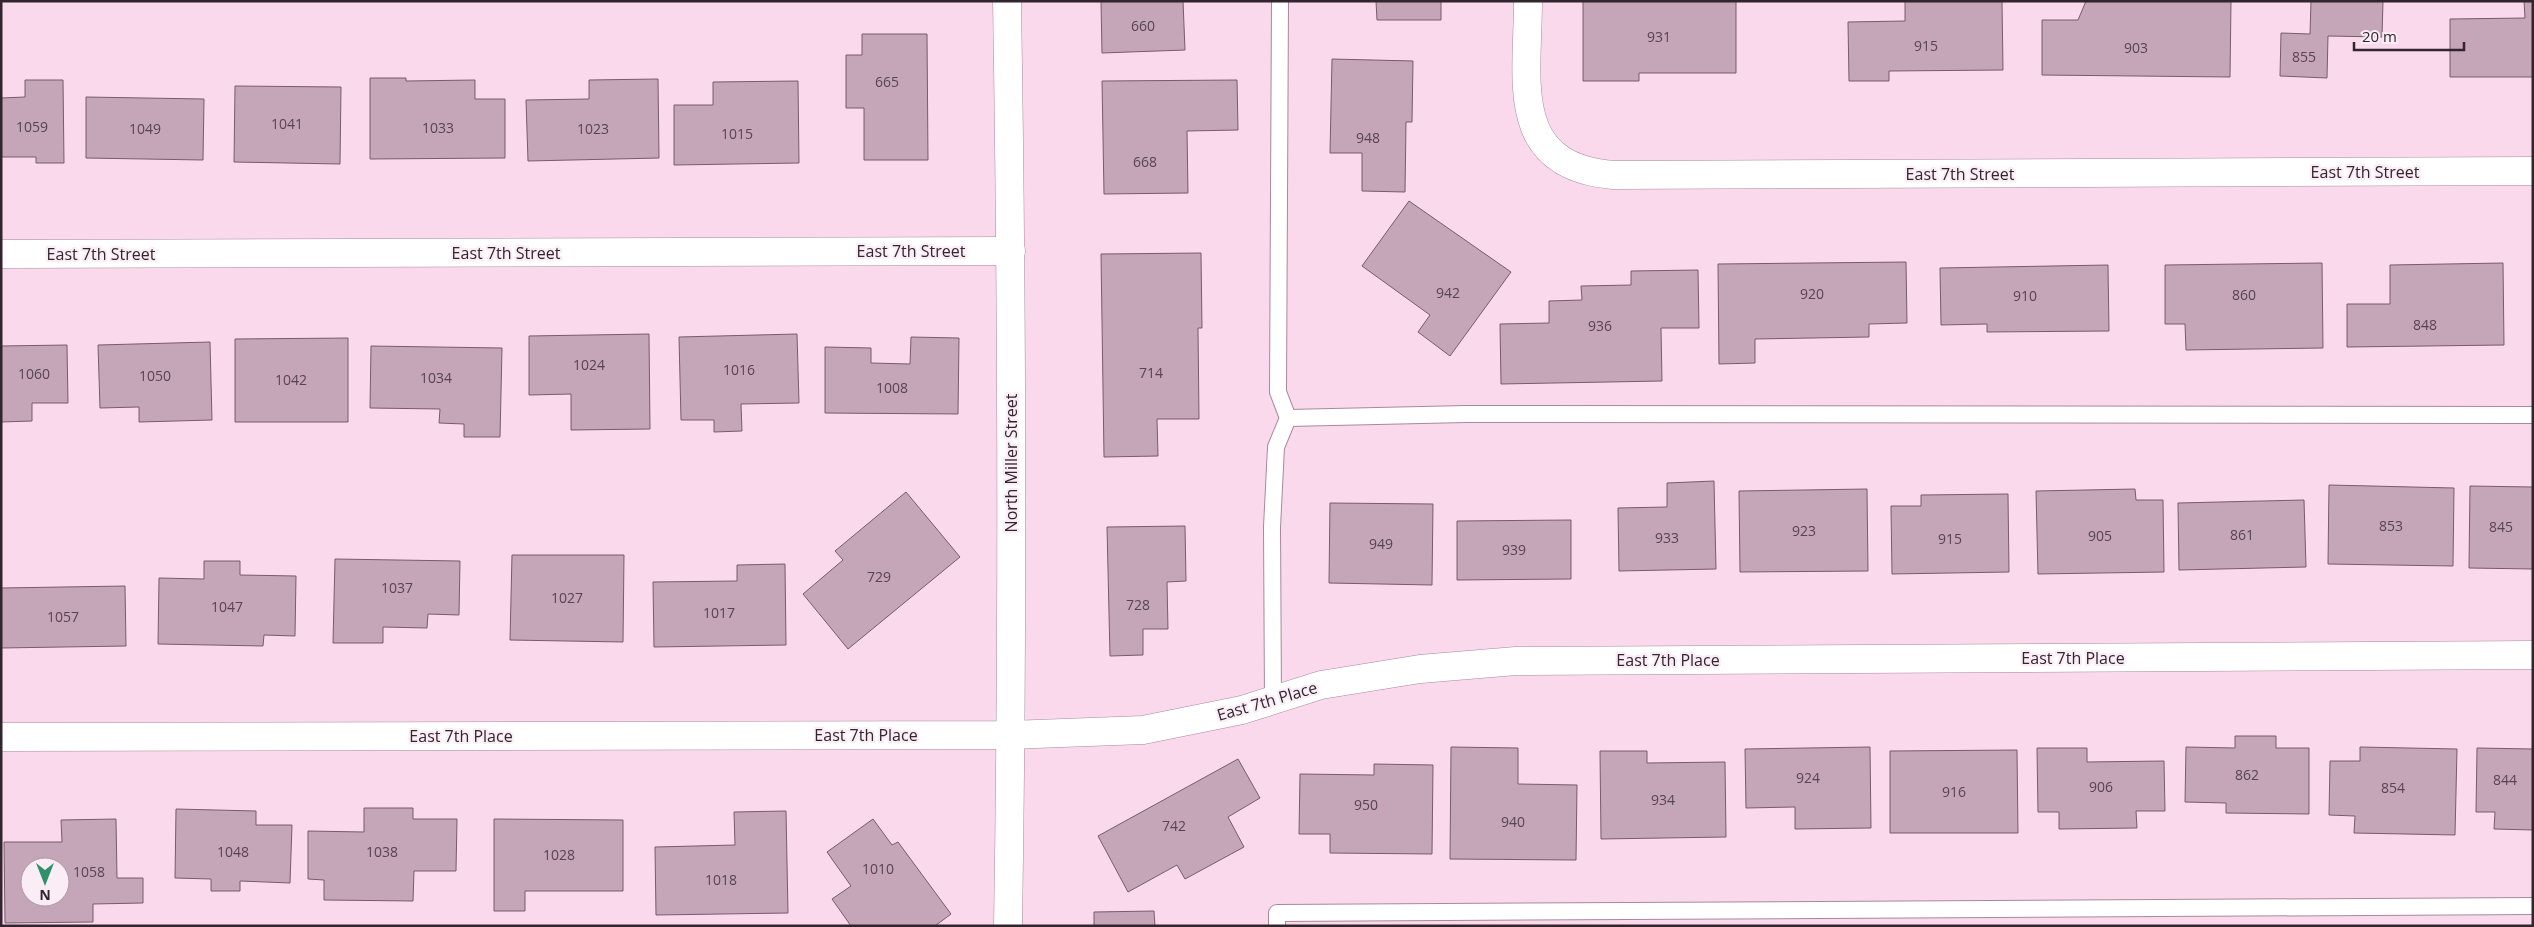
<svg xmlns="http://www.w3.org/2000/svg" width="2534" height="927" viewBox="0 0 2534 927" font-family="'Open Sans',sans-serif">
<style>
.building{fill:#c5a5b8;stroke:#785b6c;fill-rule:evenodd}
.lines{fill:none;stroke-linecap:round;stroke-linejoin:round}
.service-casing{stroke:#a8899b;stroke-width:18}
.minor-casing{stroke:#a8899b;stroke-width:29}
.service{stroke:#fff;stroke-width:16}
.minor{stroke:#fff;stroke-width:28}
.labels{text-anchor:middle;stroke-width:4.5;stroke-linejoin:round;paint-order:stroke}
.number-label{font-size:14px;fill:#574550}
.street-label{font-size:16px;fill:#32252d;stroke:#fbedf5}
</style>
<rect width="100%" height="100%" fill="#fbd9ec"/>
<g class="building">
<path d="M1101,1h82l2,49 -83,3z"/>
<path d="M1376,1h65v19h-64z"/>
<path d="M1583,1h153v72h-97v8h-56z"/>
<path d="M1905,1h97l1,69 -114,1v10h-40l-1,-59 57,-1z"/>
<path d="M2086,1h145l-1,76 -188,-2v-55h36z"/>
<path d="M2311,1h72l-1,36 -54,-1 -1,42 -47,-2 1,-43 29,1z"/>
<path d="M2524,1h9v76h-83v-58l75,-1z"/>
<path d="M862,34h65l1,126h-64v-52h-18v-53h16z"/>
<path d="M1332,59l81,2 -1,61h-6l-1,70 -43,-1v-38h-32z"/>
<path d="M370,78h36v3l69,-1v19h30v59l-135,1z"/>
<path d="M658,79l1,79 -131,3 -2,-61 63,-1v-19z"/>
<path d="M25,80h38l1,83h-28v-6h-35v-59l24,-1z"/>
<path d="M1237,80l1,50 -51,1 1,62 -84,1 -2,-113z"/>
<path d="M798,81l1,82 -125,2v-60h39v-23z"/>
<path d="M235,86l106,1 -1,77 -106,-2z"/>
<path d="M86,97l118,2 -1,61 -117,-2z"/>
<path d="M1409,201l102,71 -61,84 -32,-24 12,-17 -68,-49z"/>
<path d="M1201,253l1,75h-4l1,91h-42l1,37 -54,1 -3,-203z"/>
<path d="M1906,262l1,61 -38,1v13l-114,2v24l-36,1 -1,-100z"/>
<path d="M2322,263l1,85 -137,2 -1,-26h-20v-59z"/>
<path d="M2503,263l1,82 -157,2v-43h43v-39z"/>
<path d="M2108,265l1,66 -122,1v-8l-46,1 -1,-57z"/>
<path d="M1698,270l1,58h-38l1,53 -161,3 -1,-60 49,-1v-22l33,-1 -1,-14 50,-1v-14z"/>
<path d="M649,334l1,95 -79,1v-36l-42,1v-59z"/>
<path d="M797,334l2,69 -58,1 1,27 -28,1v-12h-33l-2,-83z"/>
<path d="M911,337l48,1 -1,76 -133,-1v-66l46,1v15l39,1z"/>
<path d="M348,338v84h-113v-83z"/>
<path d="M210,342l2,78 -73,2v-15l-39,1 -2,-63z"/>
<path d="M67,345l1,58h-36v18l-31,1v-76z"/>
<path d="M371,346l131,2 -2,89h-36v-13l-25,-1 1,-14 -70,-1z"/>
<path d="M1714,481l2,88 -97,2 -1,-63 49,-1v-24z"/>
<path d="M2329,485l125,3 -1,78 -125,-2z"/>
<path d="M2470,486l63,1v82l-64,-1z"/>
<path d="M1867,489l1,82 -128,1 -1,-81z"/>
<path d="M2135,489l1,11h27l1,72 -126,2 -2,-83z"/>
<path d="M906,492l54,65 -112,92 -45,-55 40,-34 -8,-9z"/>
<path d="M2008,494l1,78 -117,2 -1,-68h30v-11z"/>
<path d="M2304,500l2,67 -127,3 -1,-67z"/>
<path d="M1330,503l103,1 -1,81 -103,-2z"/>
<path d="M1571,520v59l-114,1v-59z"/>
<path d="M1185,526l1,55 -19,1 1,47h-25v26l-33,1 -3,-129z"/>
<path d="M512,555h112l-1,87 -113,-2z"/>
<path d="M335,559l125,2 -1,54 -31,-1 -1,14 -44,-1v16h-50z"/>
<path d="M204,561h36v14l56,1 -1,60 -31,-1 -1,11 -105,-2 1,-66 45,1z"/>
<path d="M785,564l1,81 -132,2 -1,-65 84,-1v-16z"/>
<path d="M125,586l1,60 -125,2v-60z"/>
<path d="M2235,736h41v12h33v66l-83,-1v-10l-41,-1 1,-55 49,1z"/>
<path d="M1451,747l67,1v36l59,1 -1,75 -126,-1z"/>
<path d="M1870,747l1,81 -76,1v-22l-49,1 -1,-59z"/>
<path d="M2360,747l97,2 -2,86 -101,-2 1,-17 -26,-1 1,-54h30z"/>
<path d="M2037,748h50v14l77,-1 1,50h-29l1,17 -78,1v-17h-21z"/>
<path d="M2477,748l56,1v81l-39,-1 1,-17h-19z"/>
<path d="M2017,750l1,83h-128v-82z"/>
<path d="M1600,751h47v12l78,-1 1,75 -125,2z"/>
<path d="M1238,759l22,39 -32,19 16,30 -59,32 -8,-14 -49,27 -30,-56z"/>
<path d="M1374,764l59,1 -1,89 -102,-1v-19h-31l1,-60 74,1z"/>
<path d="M364,808h49v11h44l-1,52h-42l-1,30 -89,-1v-20l-16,-1v-48l56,1z"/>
<path d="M176,809l80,2v14h36l-2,58 -50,-2v10h-29v-12l-36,-1z"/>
<path d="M786,811l2,102 -132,2 -1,-68 80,-2 -1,-33z"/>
<path d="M116,819l1,59h26v25l-50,1v18l-88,1 -1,-81h58l-1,-22zM30,867h30v30h-30z"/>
<path d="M494,819l129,1v71h-98v20h-31z"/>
<path d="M873,819l19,26 6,-3 53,72 -16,12h-84l-19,-27 19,-13 -24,-34z"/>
<path d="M1154,911l1,15h-61v-14z"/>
</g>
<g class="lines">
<defs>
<g id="service">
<path d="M1280,1l-2,391 10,26"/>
<path d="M1273,701l-1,-174 4,-80 12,-29 178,-4 1067,1"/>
<path d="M1277,926v-13l1256,-7"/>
</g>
<g id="minor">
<path d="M1007,1c5,308 6,617 1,925"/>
<path d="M1528,1c0,79 -21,165 85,174l920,-4"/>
<path d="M1,254l1010,-3"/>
<path d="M1,737l1010,-2 132,-5 99,-20 79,-25 99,-16 96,-8 1017,-6"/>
</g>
</defs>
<use href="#service" class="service-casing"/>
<use href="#minor" class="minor-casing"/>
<use href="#service" class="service"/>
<use href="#minor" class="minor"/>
</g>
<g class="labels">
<g class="number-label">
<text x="1143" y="31">660</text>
<text x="1659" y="42">931</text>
<text x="1926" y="51">915</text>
<text x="2136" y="53">903</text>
<text x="2304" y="62">855</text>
<text x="887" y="87">665</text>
<text x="287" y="129">1041</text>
<text x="32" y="132">1059</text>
<text x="438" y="133">1033</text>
<text x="145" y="134">1049</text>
<text x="593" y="134">1023</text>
<text x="737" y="139">1015</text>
<text x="1368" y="143">948</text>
<text x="1145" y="167">668</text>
<text x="1448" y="298">942</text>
<text x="1812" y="299">920</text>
<text x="2244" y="300">860</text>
<text x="2025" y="301">910</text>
<text x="2425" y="330">848</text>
<text x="1600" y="331">936</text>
<text x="589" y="370">1024</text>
<text x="739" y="375">1016</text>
<text x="1151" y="378">714</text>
<text x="34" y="379">1060</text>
<text x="155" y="381">1050</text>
<text x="436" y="383">1034</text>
<text x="291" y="385">1042</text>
<text x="892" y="393">1008</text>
<text x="2391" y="531">853</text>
<text x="2501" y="532">845</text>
<text x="1804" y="536">923</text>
<text x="2242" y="540">861</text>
<text x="2100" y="541">905</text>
<text x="1667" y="543">933</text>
<text x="1950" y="544">915</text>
<text x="1381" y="549">949</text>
<text x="1514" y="555">939</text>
<text x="879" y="582">729</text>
<text x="397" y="593">1037</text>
<text x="567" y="603">1027</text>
<text x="1138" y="610">728</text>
<text x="227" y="612">1047</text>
<text x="719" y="618">1017</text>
<text x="63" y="622">1057</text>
<text x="2247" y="780">862</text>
<text x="1808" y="783">924</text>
<text x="2505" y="785">844</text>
<text x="2101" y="792">906</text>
<text x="2393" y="793">854</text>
<text x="1954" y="797">916</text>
<text x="1663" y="805">934</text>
<text x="1366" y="810">950</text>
<text x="1513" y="827">940</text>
<text x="1174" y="831">742</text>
<text x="233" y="857">1048</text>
<text x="382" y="857">1038</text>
<text x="559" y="860">1028</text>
<text x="878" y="874">1010</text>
<text x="89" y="877">1058</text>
<text x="721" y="885">1018</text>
</g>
<g class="street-label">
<text x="2365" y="178">East 7th Street</text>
<text x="1960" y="180">East 7th Street</text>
<text x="911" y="257">East 7th Street</text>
<text x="506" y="259">East 7th Street</text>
<text x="101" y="260">East 7th Street</text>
<text transform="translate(1011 463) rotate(-90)" y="6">North Miller Street</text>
<text x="2073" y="664">East 7th Place</text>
<text x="1668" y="666">East 7th Place</text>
<text transform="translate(1267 701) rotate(-16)" y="6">East 7th Place</text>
<text x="866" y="741">East 7th Place</text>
<text x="461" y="742">East 7th Place</text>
</g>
</g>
<rect width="2534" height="927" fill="none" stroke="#32252d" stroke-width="5"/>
<g transform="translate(45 882) rotate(180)"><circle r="24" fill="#fbedf5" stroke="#ab9da5"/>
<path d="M0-4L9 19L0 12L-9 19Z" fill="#309069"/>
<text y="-8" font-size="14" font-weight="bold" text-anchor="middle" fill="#32252d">N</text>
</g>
<path d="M2354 42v8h110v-8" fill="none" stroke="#32252d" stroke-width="2.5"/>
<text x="2362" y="42" font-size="15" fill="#32252d" stroke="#fbedf5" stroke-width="4" paint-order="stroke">20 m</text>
</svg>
